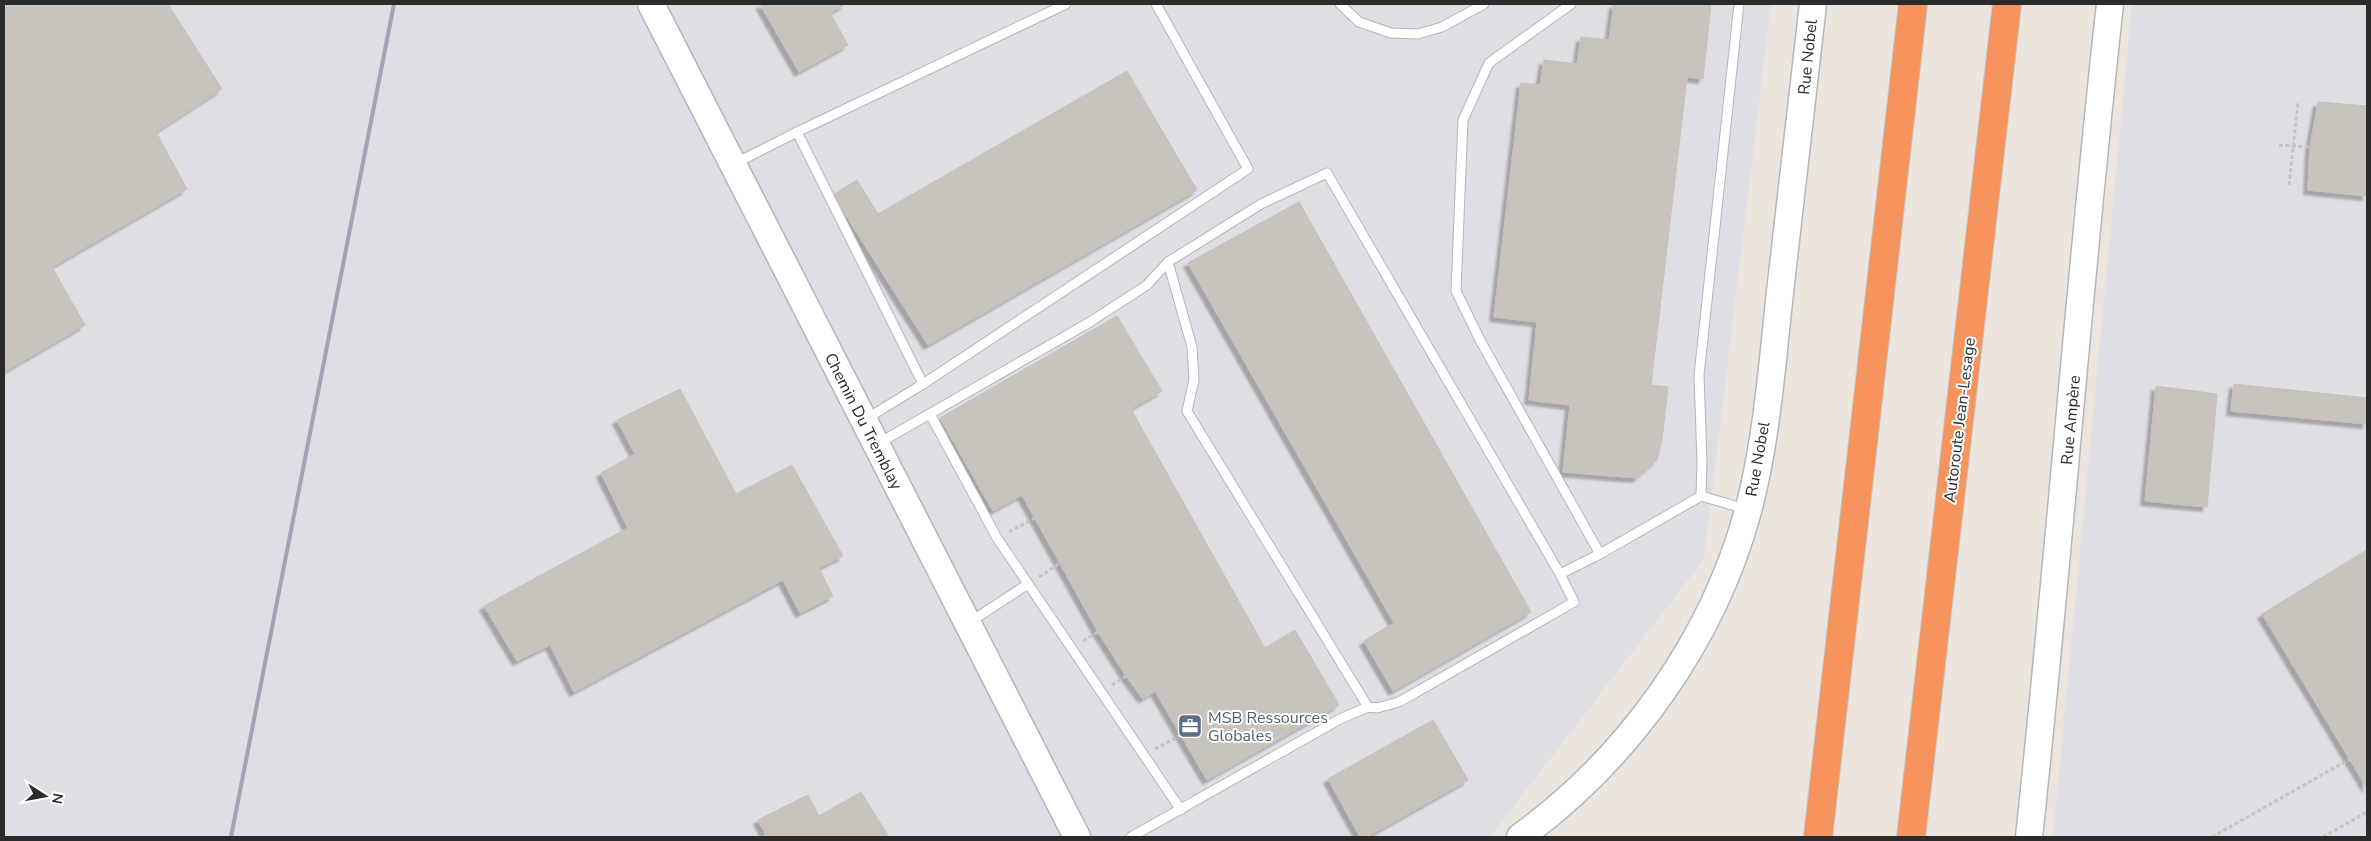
<svg xmlns="http://www.w3.org/2000/svg" width="2371" height="841" viewBox="0 0 2371 841" font-family="'Nunito Sans',sans-serif">
<style>
.industrial{fill:#dfdee5}
.building{fill:#c8c3bc;stroke:#c7c0b7;filter:url(#shadow)}
.lines{fill:none;stroke-linecap:round;stroke-linejoin:round}
.lane-casing{stroke:#b1b5be;stroke-width:11}
.secondary-casing{stroke:#b1b5be;stroke-width:29}
.highway-casing{stroke:#c4c4c4;stroke-width:30}
.path{stroke:#c4c4c4;stroke-width:3;stroke-dasharray:4 2.5;stroke-linecap:butt}
.lane{stroke:#fff;stroke-width:9}
.secondary{stroke:#fff;stroke-width:26}
.highway{stroke:#f7935d;stroke-width:28}
.rail{stroke:#a0a5b4;stroke-width:4}
.labels{text-anchor:middle;stroke-width:4;stroke-linejoin:round;paint-order:stroke}
.street-label{font-size:16px;fill:#2b2b2b;stroke:#fff}
.service-label{font-size:16px;fill:#4e5e75;stroke:#fff;text-anchor:start}
</style>
<defs>
<filter id="shadow"><feDropShadow dx="-4.5" dy="4.5" stdDeviation="1" flood-color="#0004"/></filter>
</defs>
<rect width="100%" height="100%" fill="#ece5de"/>
<g class="industrial">
<path d="M4,4h1767l-67,555 -214,278h-1486z"/>
<path d="M2132,4h235v833h-314z"/>
</g>
<g class="building">
<path d="M4,4h164l54,85 -66,43 31,57 -135,78 33,58 -81,47z"/>
<path d="M760,4h86l-16,9 18,32 -49,27z"/>
<path d="M1614,4h97l-8,75 -16,-2 -36,308 17,2 -6,53 -5,20 -20,18 -74,-6 7,-67 -41,-5 8,-78 -43,-5 27,-234 19,2 4,-25 33,4 4,-27 28,3z"/>
<path d="M1127,71l70,119 -269,155 -95,-150 24,-15 21,34z"/>
<path d="M2318,102l49,4v90l-59,-6 2,-43z"/>
<path d="M1299,202l232,410 -138,79 -29,-50 30,-18 -206,-360z"/>
<path d="M1117,316l45,75 -31,18 134,239 30,-18 44,75 -132,75 -52,-89 -12,8 -17,-23 -28,-44 -76,-137 -29,16 -53,-93z"/>
<path d="M2234,384l133,14v26l-136,-13z"/>
<path d="M2156,386l61,8 -10,113 -62,-6z"/>
<path d="M680,389l56,105 56,-29 51,91 -24,12 14,28 -33,17 -17,-33 -209,112 -24,-47 -33,16 -33,-55 144,-78 -27,-55 34,-19 -18,-34z"/>
<path d="M2367,550v238l-105,-174z"/>
<path d="M1433,720l35,60 -101,57h-7l-32,-58z"/>
<path d="M861,792l28,45h-128l5,-2 -8,-15 50,-25 11,21z"/>
</g>
<g class="lines">
<defs>
<g id="lane">
<path d="M1340,4l19,18 32,11 27,1 24,-7 42,-23"/>
<path d="M1571,4l-82,59 -26,57 -7,171 25,51 119,212 101,-58 45,13"/>
<path d="M797,132l269,-128"/>
<path d="M734,164l63,-32 126,252 -57,35"/>
<path d="M923,384l325,-215 -92,-165"/>
<path d="M930,414l67,124 184,272"/>
<path d="M879,443l211,-121 57,-37 21,-23"/>
<path d="M1701,496l1,-35 -3,-86 40,-371"/>
<path d="M1560,574l14,28 -175,100 -22,6 -9,-1 -181,-296 7,-31 -2,-33 -24,-85 93,-58 66,-31 233,401 40,-20"/>
<path d="M970,622l58,-38"/>
<path d="M1131,837l209,-118 28,-12"/>
</g>
<g id="secondary">
<path d="M651,4l426,833"/>
<path d="M1520,837c108,-78 193,-197 228,-326 19,-71 24,-146 32,-219 11,-96 22,-192 33,-288"/>
<path d="M2029,837c30,-277 50,-556 81,-833"/>
</g>
<g id="highway">
<path d="M1818,837l95,-833"/>
<path d="M1911,837l96,-833"/>
</g>
</defs>
<use href="#lane" class="lane-casing"/>
<use href="#secondary" class="secondary-casing"/>
<use href="#highway" class="highway-casing"/>
<g class="path">
<path d="M2279,145l31,2"/>
<path d="M2289,185l9,-83"/>
<path d="M1009,532l26,-14"/>
<path d="M1039,577l21,-14"/>
<path d="M1083,641l15,-9"/>
<path d="M1112,685l14,-9"/>
<path d="M1155,749l26,-14"/>
<path d="M2212,837l138,-78"/>
<path d="M2323,837l44,-25"/>
</g>
<use href="#lane" class="lane"/>
<use href="#secondary" class="secondary"/>
<use href="#highway" class="highway"/>
<path class="rail" d="M231,837l163,-833"/>
</g>
<defs>
<symbol id="office-square" viewBox="-11 -11 22 22"><rect x="-9" y="-9" width="18" height="18" rx="4" fill="#5c6f8a" stroke="#fff"/><path d="M-6-3h4V-5.5h4V-3h4V5H-6ZM-1-4.5V-3h2v-1.5ZM-6 0V1H6V0Z" fill="#fff"/></symbol>
</defs>
<g fill-rule="evenodd">
<use href="#office-square" x="1176" y="712" width="28" height="28"/>
</g>
<g class="labels">
<g class="street-label">
<text transform="translate(1807 57) rotate(-84)" y="6">Rue Nobel</text>
<text transform="translate(1959 420) rotate(-83)" y="6">Autoroute Jean-Lesage</text>
<text transform="translate(2070 420) rotate(-85)" y="6">Rue Ampère</text>
<text transform="translate(864 421) rotate(63)" y="6">Chemin Du Tremblay</text>
<text transform="translate(1757 459) rotate(-80)" y="6">Rue Nobel</text>
</g>
<g class="service-label">
<text x="1208" y="723">MSB Ressources<tspan x="1208" dy="18">Globales</tspan></text>
</g>
</g>
<rect width="2371" height="841" fill="none" stroke="#2b2b2b" stroke-width="10"/>
<g transform="translate(45 796) rotate(101)" stroke="#ffffff" stroke-width="4" paint-order="stroke">
<path d="M0-4L9 19L0 12L-9 19Z" fill="#2b2b2b"/>
<text y="-8" font-size="14" font-weight="bold" text-anchor="middle" fill="#2b2b2b">N</text>
</g>
</svg>
